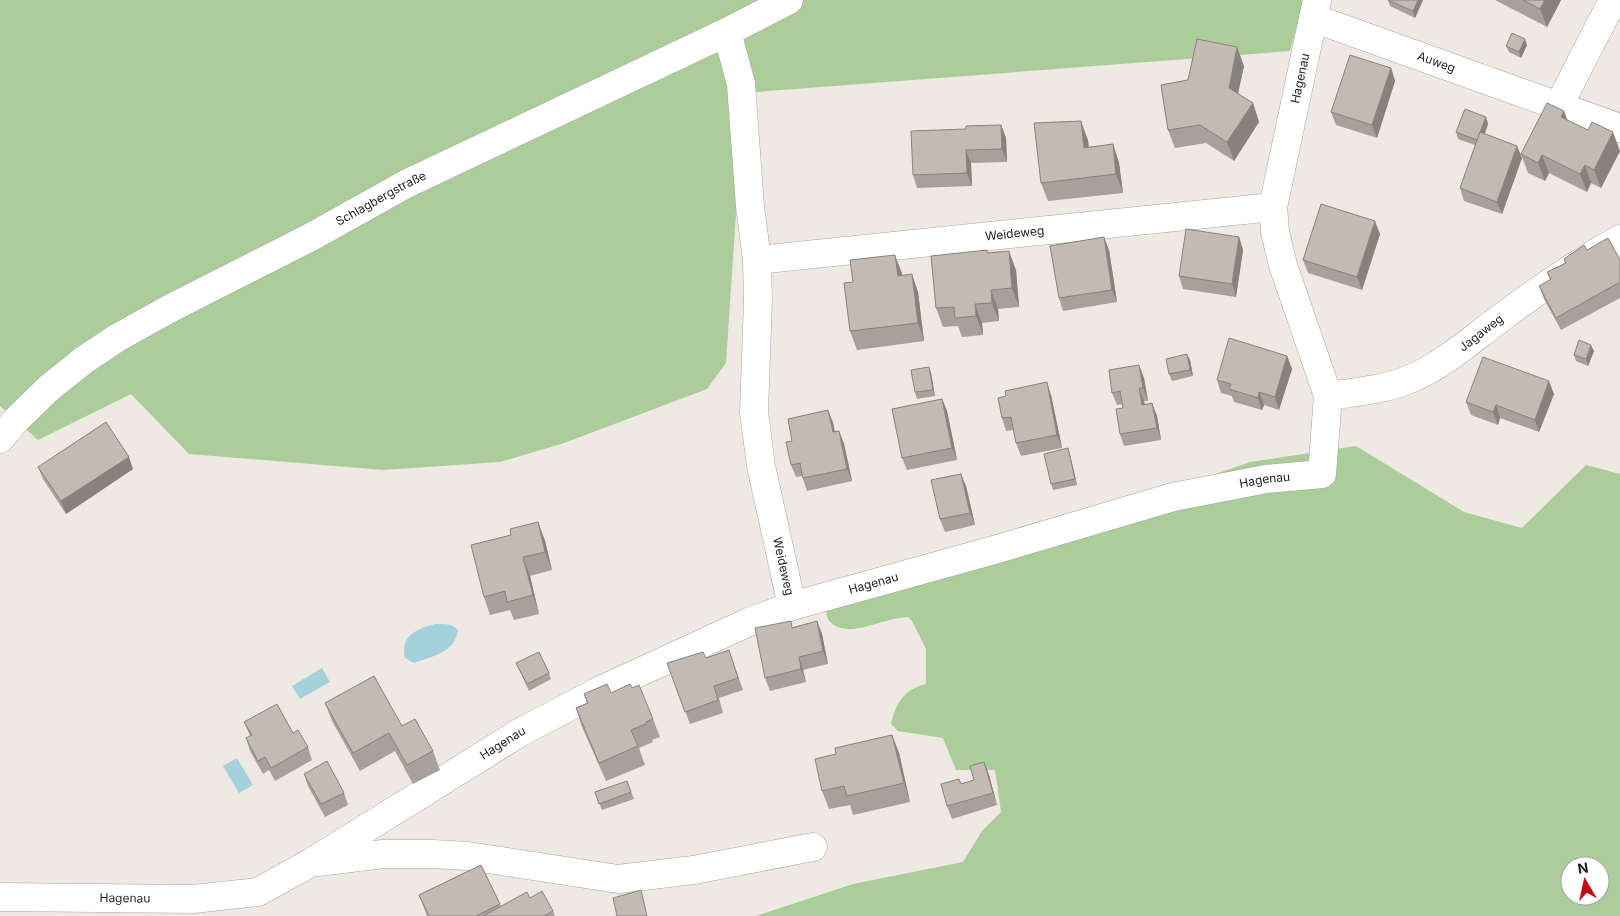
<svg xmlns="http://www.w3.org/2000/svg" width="1620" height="916" viewBox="0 0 1620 916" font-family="Inter,sans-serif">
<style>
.forest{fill:#aacd99;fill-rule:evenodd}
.water{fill:#a4d1db}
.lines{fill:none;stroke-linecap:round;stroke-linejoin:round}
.minor-casing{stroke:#a4a4a4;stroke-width:29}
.minor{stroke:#fff;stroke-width:28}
.wall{fill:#a8a09a}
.shaded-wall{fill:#88827d}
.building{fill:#c3bab3;stroke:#88827d}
.labels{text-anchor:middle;stroke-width:4.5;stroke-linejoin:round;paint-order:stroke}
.street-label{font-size:12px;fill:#1d1d1d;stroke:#fff}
</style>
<rect width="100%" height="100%" fill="#eeeae3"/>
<g class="forest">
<path d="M0,0h1304l-14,51 -546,42 -18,270 -19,26 -143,54 -64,19 -117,8 -194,-16 -58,-60 -93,46 -38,-34z"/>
<path d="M1356,446l108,66 58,16 64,-63 34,9v442h-864l97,-32 110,-22 19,-31 19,-19 -6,-42h-39l-13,-32 -45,-7 -7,-7c5,-21 13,-35 35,-40v-35l-14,-28 -4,-4c-19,1 -37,10 -55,12 -14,1 -30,-6 -26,-21l72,-23 351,-123zM1570,866h30v30h-30z"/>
</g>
<g class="water">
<path d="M435,624c9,0 17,-1 23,6 -3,23 -26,26 -44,33l-9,-5c-5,-23 12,-29 30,-34z"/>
<path d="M322,668l8,14 -30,17 -8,-13z"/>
<path d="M237,758l16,27 -14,8 -16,-27z"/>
</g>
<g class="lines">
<defs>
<g id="minor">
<path id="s1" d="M1313,18l307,110"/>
<path id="s2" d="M727,32l14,52 9,122 7,54 1,40 -4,112 7,54 31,140"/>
<path d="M1558,107l55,-107"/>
<path id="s3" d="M757,260l516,-53"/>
<path id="s4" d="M1328,396c28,-4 56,-6 82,-17 36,-15 64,-42 95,-64 37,-28 75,-53 115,-76"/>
<path id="s5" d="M0,439l16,-19 33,-32 35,-28 33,-22 54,-30 140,-71 95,-53 321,-152 62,-32"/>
<path d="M318,862l65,-8h49l36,2 150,23 76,-9 119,-23"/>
<path id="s6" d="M0,897l193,2 65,-7 54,-30 207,-129 82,-43 150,-69 41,-15 202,-56 179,-53 93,-18 56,-5 6,-78 -45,-131 -8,-33 -2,-25 44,-207"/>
</g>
</defs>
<use href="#minor" class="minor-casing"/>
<use href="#minor" class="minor"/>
</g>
<g class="wall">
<path d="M1388,0h35l-8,18 -25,-12z"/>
<path d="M1495,0h66l-14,27z"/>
<path d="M1527,45l-6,13 -12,-6 -3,-6z"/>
<path d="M1244,66l-6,28 15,9 6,19 -25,39 -28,-18 -31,5 -7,-18 20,-50z"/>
<path d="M1391,68l4,13 -18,57 -41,-13 -5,-13z"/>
<path d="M1486,117l2,7 -3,10 32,12 5,12 -20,56 -38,-13 -4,-13 15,-43 -17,-6 -2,-7z"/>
<path d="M1567,120l53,31 -19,37 -10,-5 -4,9 -38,-19 -4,8 -17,-8 -7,-19z"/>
<path d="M1001,125l5,13 1,24 -36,1 1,23 -55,2 -4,-13 53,-46z"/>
<path d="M1088,140l1,7 24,-3 6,19 4,30 -75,8 -7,-18z"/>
<path d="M1380,234l-18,56 -54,-17 -5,-13z"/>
<path d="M1239,237l4,13 -7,47 -53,-8 -4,-13z"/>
<path d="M1109,250l8,52 -54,9 -4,-13z"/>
<path d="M1587,250l33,10v38l-59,32 -17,-31 -5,-13 11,-6 -3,-8 18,-9 -1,-4z"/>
<path d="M988,253l28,17 3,37 -21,2 1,12 -17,2 1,12 -21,2 -4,-11 -15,1 -7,-19z"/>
<path d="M902,273v2l16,17 6,49 -67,9 -7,-19 3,-49z"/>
<path d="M1594,351l-6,15 -12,-5 -2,-6z"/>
<path d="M1287,356l5,13 -13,41 -15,-5 -2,5 -28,-8 -2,-6 -11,-3 -4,-13z"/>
<path d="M1190,360l3,16 -21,5 -3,-7z"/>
<path d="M929,367l2,6 4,23 -18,3 -2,-7z"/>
<path d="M1144,378l4,23h-4l1,4 7,-2 5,13 4,24 -37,6 -4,-12 3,-26v-4l-6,1 -5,-12z"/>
<path d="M1554,394l-15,38 -39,-14 -2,7 -27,-10 -5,-13z"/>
<path d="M1051,395l11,53 -41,8 -5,-13 -3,-13 -7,1 -4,-13 4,-22z"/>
<path d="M942,399l5,12 10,49 -50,10 -5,-12z"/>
<path d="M828,410l5,13 2,9 4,-1 5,13 8,37 -45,10 -5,-15 -6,1 -5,-12 1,-24z"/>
<path d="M1068,448l2,7 7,30 -24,5 -2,-6z"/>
<path d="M38,467l95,2 -67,45 -23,-35z"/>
<path d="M966,486l9,39 -30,7 -5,-13z"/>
<path d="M538,522l7,19 7,29 -22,6 9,38 -25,6 -4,-10 -20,5 -6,-18 27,-62z"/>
<path d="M817,621l5,13 6,30 -25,6 3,12 -36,9 -5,-13 29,-51z"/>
<path d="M729,650l14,40 -24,8 4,15 -33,11 -23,-61 39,-5z"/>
<path d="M516,663l33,10 2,6 -22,12z"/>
<path d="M611,693l42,26 7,18 -8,3 1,2 -14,6 6,17 -39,16 -24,-54 -6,-19 11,-5 -3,-9z"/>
<path d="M325,703l77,23 31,25 7,19 -27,14 -18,-33 -35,20 -28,-50z"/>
<path d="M244,722l49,11 15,14 4,13 -37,21 -6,-11 -6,4 -13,-23 -4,-13 4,-2z"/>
<path d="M892,735l7,18 11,49 -57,13 -3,-10 -21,4 -7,-18 14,-37z"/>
<path d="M984,762l5,13 8,30 -45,14 -5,-13 14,-22 13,-4z"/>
<path d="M304,774l40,19 4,12 -23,12 -17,-31z"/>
<path d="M627,781l7,18 -32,11 -7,-18z"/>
<path d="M481,865l20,41 29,-8 23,13 2,5h-128l-8,-21z"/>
</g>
<g class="shaded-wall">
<path d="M1418,0h5l-8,18 -2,-7z"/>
<path d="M1545,0h16l-14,27 -7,-18z"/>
<path d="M1525,39l2,6 -6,13 -2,-6z"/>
<path d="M1237,47l7,19 -9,40 -6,-18z"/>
<path d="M1391,68l4,13 -18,57 -5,-13z"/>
<path d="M1253,103l6,19 -25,39 -7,-19z"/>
<path d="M1564,111l7,18 -10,-12z"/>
<path d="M1486,117l2,7 -8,23 -2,-7z"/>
<path d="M1081,121l7,19 2,26 -6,-18z"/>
<path d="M1001,125l5,13 1,24 -5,-13z"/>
<path d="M1613,132l7,19 -19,37 -7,-18z"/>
<path d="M1113,144l6,19 4,30 -7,-19z"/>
<path d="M1517,146l5,12 -20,56 -5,-12z"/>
<path d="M966,150l5,13 1,23 -5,-13z"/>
<path d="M1542,155l7,18 -4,8 -7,-18z"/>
<path d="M1585,165l6,18 -4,9 -7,-18z"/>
<path d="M1375,221l5,13 -18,56 -5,-13z"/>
<path d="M1104,237l5,13 8,52 -5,-12z"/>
<path d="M1239,237l4,13 -7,47 -4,-13z"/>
<path d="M1009,251l7,19 3,37 -7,-19z"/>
<path d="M895,255l7,18 3,21 -7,-18z"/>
<path d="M912,274l6,18 6,49 -6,-18z"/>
<path d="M991,290l7,19 1,12 -7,-18z"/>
<path d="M975,304l7,19 1,12 -7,-19z"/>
<path d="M1591,345l3,6 -6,15 -2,-7z"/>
<path d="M1187,354l3,6 3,16 -3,-6z"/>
<path d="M1287,356l5,13 -13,41 -4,-13z"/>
<path d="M1139,365l5,13 4,23 -5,-13z"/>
<path d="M929,367l2,6 4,23 -2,-6z"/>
<path d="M1549,381l5,13 -15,38 -4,-12z"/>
<path d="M1047,382l4,13 11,53 -5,-13z"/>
<path d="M1139,388l5,13 3,17 -5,-13z"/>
<path d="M1259,392l5,13 -2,5 -4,-12z"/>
<path d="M942,399l5,12 10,49 -5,-12z"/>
<path d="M1152,403l5,13 4,24 -4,-12z"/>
<path d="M1496,405l4,13 -2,7 -5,-13z"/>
<path d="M828,410l5,13 4,22 -4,-13z"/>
<path d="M839,431l5,13 8,37 -5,-12z"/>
<path d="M1068,448l2,7 7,30 -2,-6z"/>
<path d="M129,457l4,12 -67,45 -5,-13z"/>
<path d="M961,474l5,12 9,39 -5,-12z"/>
<path d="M538,522l7,19 7,29 -7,-18z"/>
<path d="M523,557l7,19 9,38 -6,-19z"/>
<path d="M817,621l5,13 6,30 -5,-13z"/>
<path d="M799,657l4,13 3,12 -5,-13z"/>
<path d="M892,735l7,18 11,49 -6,-19z"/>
<path d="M984,762l5,13 8,30 -4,-12z"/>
</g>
<g class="building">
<path d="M1388,0h30l-5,11z"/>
<path d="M1523,0h22l-5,9z"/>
<path d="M1512,33l13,6 -6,13 -13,-6z"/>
<path d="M1197,39l40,8 -8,41 24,15 -26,39 -27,-17 -32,5 -7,-45 27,-5z"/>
<path d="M1350,55l41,13 -19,57 -41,-13z"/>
<path d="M1547,103l17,8 -3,6 27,13 4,-8 21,10 -19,38 -9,-5 -5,9 -38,-19 -4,8 -17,-9z"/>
<path d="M1465,109l21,8 -9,23 -21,-8z"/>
<path d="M1081,121l3,27 29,-4 3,30 -75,9 -7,-60z"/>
<path d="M1001,125l1,24 -36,1 1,23 -54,2 -2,-44 55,-2v-3z"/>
<path d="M1480,132l37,14 -20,56 -37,-14z"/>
<path d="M1321,204l54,17 -18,56 -54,-17z"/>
<path d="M1186,229l53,8 -7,47 -53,-8z"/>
<path d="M1104,237l8,53 -53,8 -9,-52z"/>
<path d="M1608,238l12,22v22l-64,36 -17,-32 12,-7 -4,-7 19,-9 -2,-4 20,-14 3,5z"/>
<path d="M987,250v3l22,-2 3,37 -21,2 1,13 -17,1 1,12 -21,2 -1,-11 -18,1 -5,-52z"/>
<path d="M895,255l3,21 14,-2 6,49 -68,8 -6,-48 9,-1 -3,-22z"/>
<path d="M1229,338l58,18 -12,41 -16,-5 -1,6 -29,-9 2,-5 -14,-4z"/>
<path d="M1579,340l12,5 -5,14 -12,-4z"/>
<path d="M1187,354l3,16 -21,4 -3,-15z"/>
<path d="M1483,357l66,24 -14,39 -39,-15 -3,7 -27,-10z"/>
<path d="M1139,365l4,23h-4l3,17 10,-2 5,25 -37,6 -4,-25 7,-1 -3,-17 -8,2 -3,-23z"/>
<path d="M929,367l4,23 -18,2 -4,-22z"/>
<path d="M1047,382l10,53 -41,8 -5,-26 -9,1 -4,-20 8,-2 -1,-5z"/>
<path d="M942,399l10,49 -50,10 -10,-49z"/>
<path d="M828,410l5,22 6,-1 8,38 -44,9 -3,-15 -9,2 -5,-23 6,-1 -4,-22z"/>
<path d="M106,422l23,35 -68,44 -23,-34z"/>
<path d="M1068,448l7,31 -24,5 -7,-30z"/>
<path d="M961,474l9,39 -30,6 -9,-39z"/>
<path d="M538,522l7,30 -22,5 10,38 -26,7 -2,-11 -21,6 -13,-52 40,-10 -1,-6z"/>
<path d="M791,621l1,7 25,-7 6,30 -24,6 2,12 -36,9 -10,-50z"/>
<path d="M729,650l9,28 -24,8 4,14 -33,12 -18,-49 36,-11 3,6z"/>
<path d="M539,652l10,21 -22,11 -11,-21z"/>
<path d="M374,676l28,50 13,-7 18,32 -26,14 -18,-32 -36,20 -28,-50z"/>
<path d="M607,684l4,9 19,-9 2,4 7,-3 14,34 -7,3v2l-15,6 7,16 -39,17 -23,-55 12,-5 -4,-9z"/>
<path d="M277,704l16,29 5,-3 10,17 -37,21 -6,-11 -7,4 -12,-23 6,-3 -8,-13z"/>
<path d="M892,735l12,48 -57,13 -3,-10 -22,5 -7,-32 21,-5 -1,-6z"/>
<path d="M327,761l17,32 -23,11 -17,-30z"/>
<path d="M984,762l9,31 -46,13 -6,-22 18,-5 2,5 13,-4 -4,-14z"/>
<path d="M627,781l4,11 -32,12 -4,-12z"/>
<path d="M481,865l19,39 -24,12h-47l-10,-21z"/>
<path d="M641,890l6,26h-30l-4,-18z"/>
<path d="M542,891l11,20 -9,5h-61l44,-24 3,6z"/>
</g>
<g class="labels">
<g class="street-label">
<text dy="4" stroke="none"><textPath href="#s1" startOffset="131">Auweg</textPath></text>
<text dy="4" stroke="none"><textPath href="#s6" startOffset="1820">Hagenau</textPath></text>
<text dy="4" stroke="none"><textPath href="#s5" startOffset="454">Schlagbergstraße</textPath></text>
<text dy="4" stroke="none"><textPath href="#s3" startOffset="259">Weideweg</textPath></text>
<text dy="4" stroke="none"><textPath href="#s4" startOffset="169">Jagaweg</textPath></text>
<text dy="4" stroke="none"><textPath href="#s6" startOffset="1355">Hagenau</textPath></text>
<text dy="4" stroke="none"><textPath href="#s2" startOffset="540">Weideweg</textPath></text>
<text dy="4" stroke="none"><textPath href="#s6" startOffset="950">Hagenau</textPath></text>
<text dy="4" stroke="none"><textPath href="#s6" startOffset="545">Hagenau</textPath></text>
<text dy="4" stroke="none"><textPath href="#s6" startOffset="125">Hagenau</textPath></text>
</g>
</g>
<g transform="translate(1585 881) rotate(351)"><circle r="24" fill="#ffffff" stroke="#a5a5a5"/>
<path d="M0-4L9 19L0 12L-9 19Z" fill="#c7040b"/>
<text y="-8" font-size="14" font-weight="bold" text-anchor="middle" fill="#1d1d1d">N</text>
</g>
</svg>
